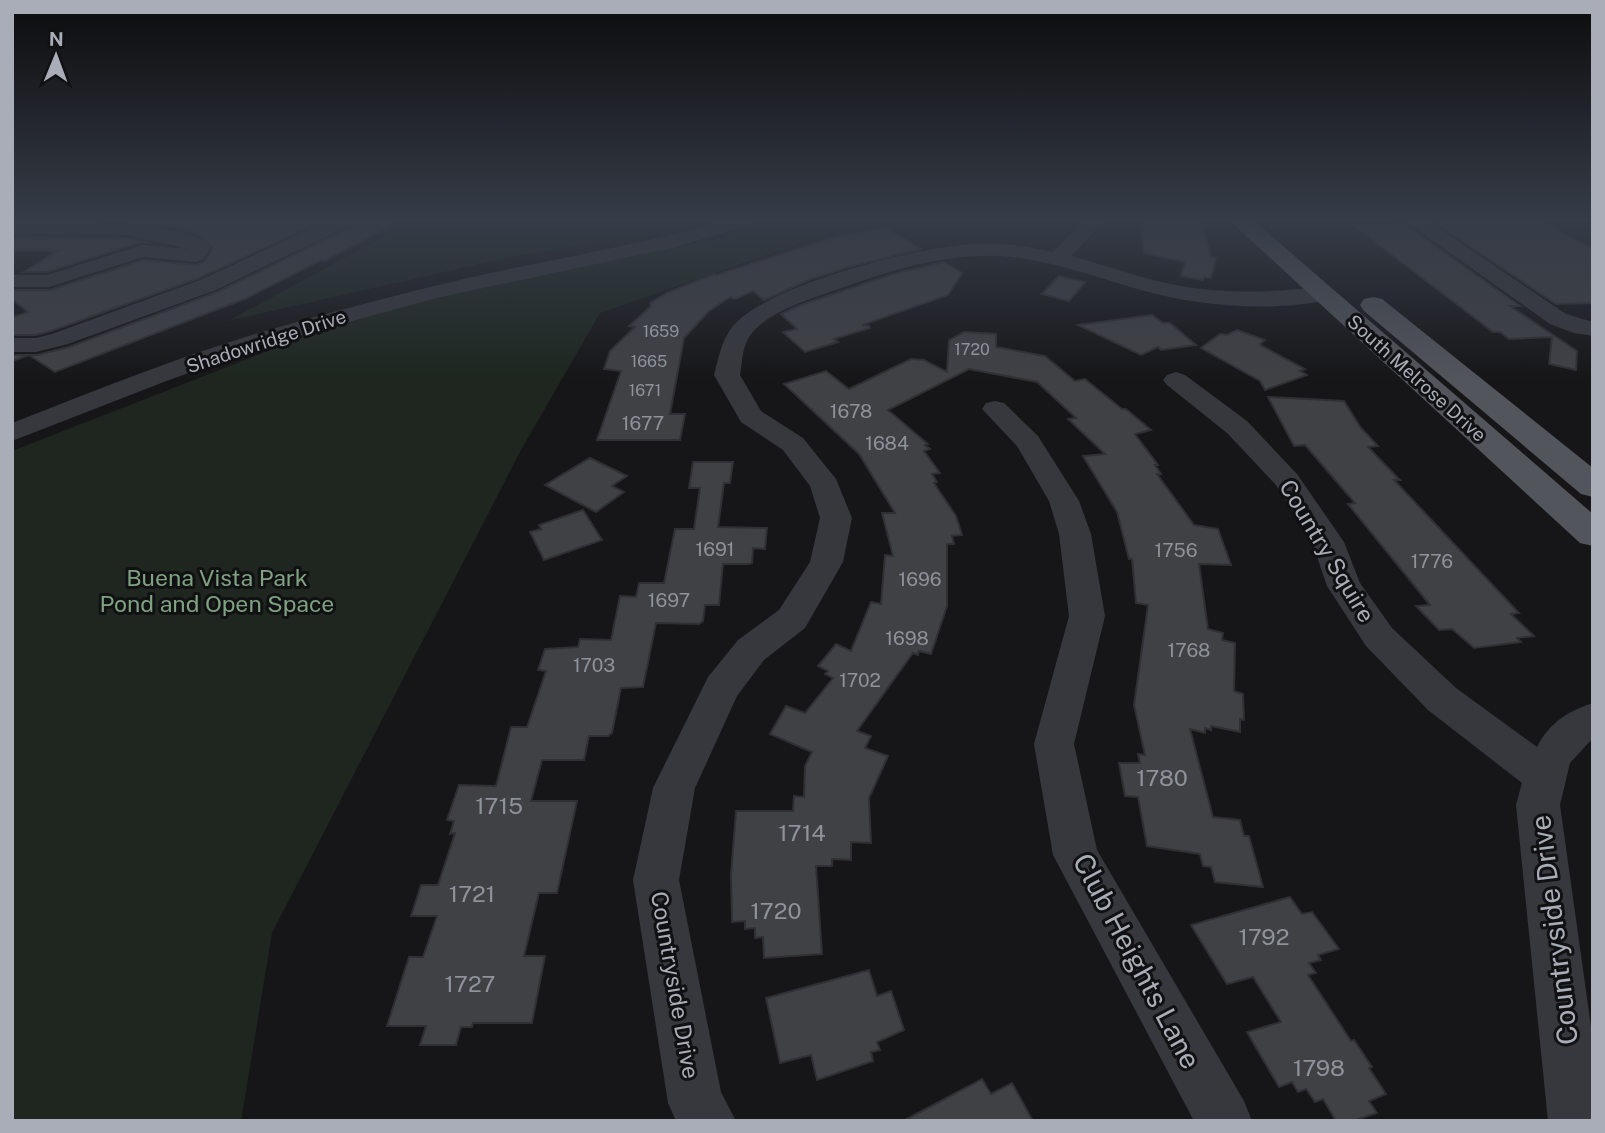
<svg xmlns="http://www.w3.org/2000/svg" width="1605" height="1133" viewBox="0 0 1605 1133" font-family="'Public Sans',sans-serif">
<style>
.green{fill:#1e261f}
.building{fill:#404145;stroke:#303034;stroke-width:2}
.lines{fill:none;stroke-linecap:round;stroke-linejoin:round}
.minor{fill:#37383d;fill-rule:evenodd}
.major{fill:#53555c;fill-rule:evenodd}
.labels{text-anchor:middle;stroke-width:6;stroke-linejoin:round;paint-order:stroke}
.far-number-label{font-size:16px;fill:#8e929b}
.far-street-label{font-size:19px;fill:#a8adb8;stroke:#111113}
.number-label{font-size:19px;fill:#8e929b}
.street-label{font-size:23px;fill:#a8adb8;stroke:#111113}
.park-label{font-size:23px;fill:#7fa381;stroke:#111113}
.near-number-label{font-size:23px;fill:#8e929b}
.near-street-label{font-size:28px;fill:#a8adb8;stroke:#111113}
</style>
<rect width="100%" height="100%" fill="#161618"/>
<g class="green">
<path d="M413,221h301l-208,37 -278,63z"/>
<path d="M776,221h87l-263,92 -79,137 -249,483 -31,188h-229v-670l400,-156 302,-55z"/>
</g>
<g class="building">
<path d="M107,221h215l-123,57 -148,53 -15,4h-24v-18l16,-5 -16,-13v-9h38l93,-30 54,5 8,-4 8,-13 -14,-12 -22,-8z"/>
<path d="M356,221h43l-74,40 -4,-1 -74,38 -192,74 -26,-17 -17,6v-6h25l32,-8 148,-55 134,-65z"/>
<path d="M1140,221h61l10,36 5,1 -5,20 -7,-1 -1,3 -22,-4 4,-14 -41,-9z"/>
<path d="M1444,221h96l53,28v54l-37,1 -121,-81 11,-1z"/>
<path d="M1404,224l116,82h-10l67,45 -1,19 -27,-6 3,-27 -43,2 -9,-7h-7l-140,-107z"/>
<path d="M886,228l35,21 -73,18 -37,12 -47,21 -11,-9 -18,8 -5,-2 -21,14 -25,27 -14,76h15l-5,26h-83l24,-69 -17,-2 6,-18 25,-24 -6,-1 22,-20 -1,-3 17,-10 47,-19 3,1 118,-38z"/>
<path d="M12,237l114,1 25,5 -10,-1 -94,30h-23l33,-21h-45z"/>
<path d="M944,262l18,11 -14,22 -86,30 7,1 1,2 -36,11 4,3 -33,10 -22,-20 14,-3 -16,-15 17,-8 95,-32z"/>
<path d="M1059,276l26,6 -16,19 -27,-7z"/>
<path d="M1152,315l11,8h7l26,22 -35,5 -3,-3 -17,8 -63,-30z"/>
<path d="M1237,330l28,10 -5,4 2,2 43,23 -5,2 7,4 -42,15 -5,-9 -59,-33 19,-14 7,1z"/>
<path d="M964,332l32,2v13l49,9 30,25 10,-2 37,30h4l25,21 -16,4 23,31h-3l6,9h-4l37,51 24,4 13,36 -32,-1 9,65 15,4 -1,7 13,3 -1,48 9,3 1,26 -4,-1v13l-29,-6v4l-6,-2v5l-15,-4 23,88 27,3 4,16h5l14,51 -48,-5 -4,-15 -8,-1 -3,-12 -53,-8 -9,-49 -13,-1 -6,-33h21l-2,-9 7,1 -11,-50 14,-100 -12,-2 -4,-44h-3l-12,-47 -34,-56 22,-2 -37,-35 8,-1 -39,-36 -68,-13 -81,41 40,34 -3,1 5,4 -6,2 16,22 -8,1 5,8 -3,1 22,33 6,19 -10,1 2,8h-7v62l-16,48 -12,-3 -1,4 -5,-2 -56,78 14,5 -6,12 23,8 -19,42 2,45 -20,-1v18l-19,-1v7h-16l6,88 -58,4 -1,-21 -8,1v-10l-10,1v-8l-13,1 -1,-47 5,-64h57l1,-15 10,1 1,-31 7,-14 -42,-18 16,-28 19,7 28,-35 -8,-4 3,-3 -10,-5 18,-22 15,7 20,-49 10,2 4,-49 8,1 -11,-43h13l-36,-59 -75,-70 42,-13 23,18 62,-30 13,1 23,12 2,-32z"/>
<path d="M1268,397l76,4 17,27 17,18 -10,1 32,33h-6l125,133 -8,1 23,22 -17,2 4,4 -47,6 -22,-19 -13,1 -23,-24 14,-1 -82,-101 7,-1 -50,-58 -11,1z"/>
<path d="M590,458l37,18 -15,10 12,6 -28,20 -51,-27z"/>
<path d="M693,462h40l-3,21h-6l-6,44 49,1 -2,21 -12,-1 -1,15 -3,1h-26l-4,41h-14l-2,16 -4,3 -43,-1 -13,64 -22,1 -9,45 -4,3h-19l-5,24h-42l-11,41h46l-20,92h-18l-15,63h21l-13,67h-59l-1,4h-11l-5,18h-36l6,-19h-39l22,-69h14l14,-41h-26l10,-31h17l17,-52 -5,1 4,-13 -7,-1 12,-35 37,1 15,-59h16l19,-56 -8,-1 7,-21 33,-2 2,-8 31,1 9,-44 16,1 3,-14h25l11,-54h19l6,-41h-11z"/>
<path d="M583,510l19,30 -58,20 -14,-28 11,-3 -2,-4z"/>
<path d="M1290,897l12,17 10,-2 27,37 -21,6 3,5 -12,3 7,10 -8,2 43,66 3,-1 18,27 -3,1 17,26 -17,7 8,12 -24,8h-17l-13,-22 -8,3 -9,-13 -8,3 -6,-10 -13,5 -32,-55 34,-10 -28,-45 -26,7 -36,-59z"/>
<path d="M869,970l8,26 14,-5 13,39 -27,12 3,8 -9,2 2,9 -56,19 -6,-25 -31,8 -14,-65z"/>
<path d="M982,1079l9,15 21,-11 21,38h-130z"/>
</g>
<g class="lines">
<g class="minor">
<path d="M328,221h25l-3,4 -134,65 -148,54 -32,8h-24v-14h24l16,-4 148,-54z"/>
<path d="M721,221h30l-3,4 -72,22 -240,51 -159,44 -108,38 -157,61v-18c83,-32 165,-66 250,-91 54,-16 109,-30 164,-44 98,-25 198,-38 295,-67z"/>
<path d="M1083,221h21l-33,35c34,9 66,21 100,28 50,11 101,8 152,3l8,2 3,5 -3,5c-58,14 -134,7 -190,-9 -46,-13 -91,-31 -140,-34 -59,-3 -116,16 -171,36 -23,8 -70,23 -82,47 -6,11 -6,24 -8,36l21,36 42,27 33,41 16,39 -9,44 -38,66 -41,32 -27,36 -42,92 -16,92 42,212 15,29h-60l-8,-18 -35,-223 20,-92 55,-111 30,-37 41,-30 31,-48 10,-44 -10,-32 -27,-36 -42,-28 -27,-47c5,-18 7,-34 19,-49 35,-42 191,-81 245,-82 26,-1 50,2 75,8z"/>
<path d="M1405,221h23l138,93 27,8v14l-19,-3 -24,-9z"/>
<path d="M12,222c37,1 178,-4 199,25l-8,13 -7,2 -53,-5 -94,30h-37v-12h35l95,-30 48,4 -64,-14 -114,-1z"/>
<path d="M1176,372l9,3 62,46 50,53 47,68 16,41 32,45 64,60 81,59c12,-24 31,-36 56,-44v35l-23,25 -10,42 33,236v80h-45l-32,-316 6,-22 -94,-73 -62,-64 -39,-60 -15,-44 -36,-57 -49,-52 -60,-48 -4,-5 4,-5z"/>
<path d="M995,401l9,2 34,33 41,65 12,33 14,82 -31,128 23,106 147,251 8,20h-58l-141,-266 -19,-111 35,-128 -10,-82 -10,-33 -32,-55 -35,-37 4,-6z"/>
</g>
<g class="major">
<path d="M1230,221h24l339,293v32l-13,-3z"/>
<path d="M1373,297l9,2 211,169v29l-12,-3 -217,-183 -4,-6 4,-6z"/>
</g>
</g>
<linearGradient id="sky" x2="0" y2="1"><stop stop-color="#0c0c0d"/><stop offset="0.58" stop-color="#363c48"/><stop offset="1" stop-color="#363c48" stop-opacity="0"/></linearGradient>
<rect width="1605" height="380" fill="url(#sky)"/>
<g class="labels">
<g class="far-number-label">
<text x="661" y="337">1659</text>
<text x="972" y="355">1720</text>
<text x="649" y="367">1665</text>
<text x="645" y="396">1671</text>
</g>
<g class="far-street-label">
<text transform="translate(266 341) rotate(-18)" y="7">Shadowridge Drive</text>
<text transform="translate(1417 378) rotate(42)" y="7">South Melrose Drive</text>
</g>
<g class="number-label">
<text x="851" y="418">1678</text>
<text x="643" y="430">1677</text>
<text x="887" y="450">1684</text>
<text x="715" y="556">1691</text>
<text x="1176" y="557">1756</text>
<text x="1432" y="568">1776</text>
<text x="920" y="586">1696</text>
<text x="669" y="607">1697</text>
<text x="907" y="645">1698</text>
<text x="1189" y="657">1768</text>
<text x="594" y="672">1703</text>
<text x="860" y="687">1702</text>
</g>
<g class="street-label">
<text transform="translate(1327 551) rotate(59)" y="8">Country Squire</text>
<text transform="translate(675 985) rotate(80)" y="8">Countryside Drive</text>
</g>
<g class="park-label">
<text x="217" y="586">Buena Vista Park<tspan x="217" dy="26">Pond and Open Space</tspan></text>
</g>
<g class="near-number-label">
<text x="1162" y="786">1780</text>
<text x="499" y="814">1715</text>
<text x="802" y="841">1714</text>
<text x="472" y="902">1721</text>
<text x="776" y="919">1720</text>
<text x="1264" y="945">1792</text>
<text x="470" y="992">1727</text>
<text x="1319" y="1076">1798</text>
</g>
<g class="near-street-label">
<text transform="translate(1554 930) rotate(-97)" y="10">Countryside Drive</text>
<text transform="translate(1137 961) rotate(62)" y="10">Club Heights Lane</text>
</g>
</g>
<rect width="1605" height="1133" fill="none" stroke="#a8adb8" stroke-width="28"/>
<g transform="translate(56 56) rotate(1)" stroke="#111113" stroke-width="5" paint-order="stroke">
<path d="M0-5L12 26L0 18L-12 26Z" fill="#a8adb8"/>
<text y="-10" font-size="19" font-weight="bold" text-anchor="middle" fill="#a8adb8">N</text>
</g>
</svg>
